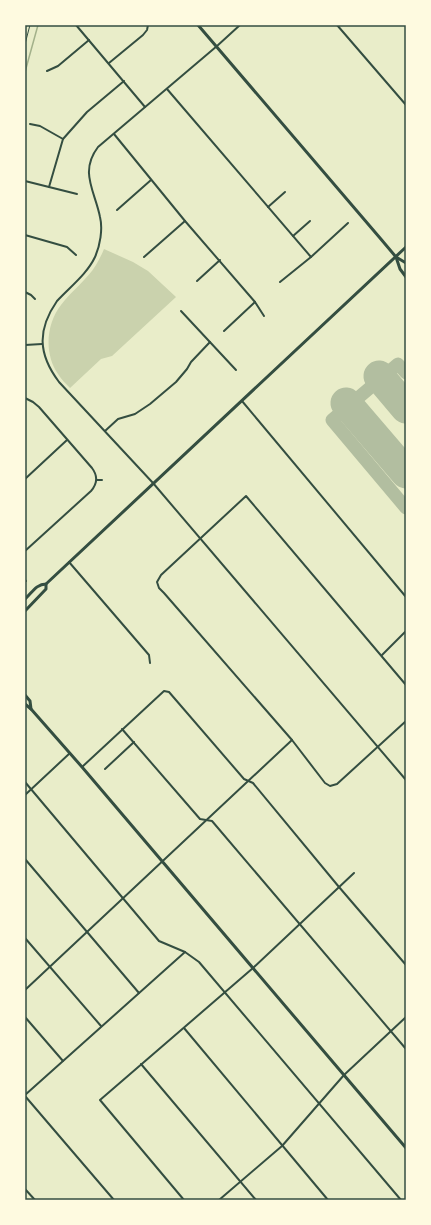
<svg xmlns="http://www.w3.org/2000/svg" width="431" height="1225" viewBox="0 0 431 1225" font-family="Jost,sans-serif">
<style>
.green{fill:#cad2ad}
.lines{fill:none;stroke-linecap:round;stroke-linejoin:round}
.stream{stroke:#a3b18a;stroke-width:1.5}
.taxiway{stroke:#b2bea0;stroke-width:13}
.runway{stroke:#b2bea0;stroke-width:31}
.path{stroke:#344e41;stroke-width:1}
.minor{stroke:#344e41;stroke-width:2}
.secondary{stroke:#344e41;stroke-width:3}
.neatline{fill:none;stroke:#344e41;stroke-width:1.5}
</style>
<rect width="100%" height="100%" fill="#e9edc9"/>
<path class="green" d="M104,249l29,13 15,9 28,26 -64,59 -11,3 -31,29c-4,-4 -9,-9 -12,-14 -14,-20 -12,-50 3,-69 10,-14 26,-25 35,-40 3,-5 6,-11 8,-16z"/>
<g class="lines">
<path class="stream" d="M25,72l13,-47"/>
<path class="taxiway" d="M406,373l-8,-9 -66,56 74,88"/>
<g class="runway">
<path d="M379,376l27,32"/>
<path d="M346,403l60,70"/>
</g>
<path class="path" d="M25,44l5,-19"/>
<g class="minor">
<path d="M76,25l69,82"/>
<path d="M240,25l-23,21 -119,101c-19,25 -3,44 2,70 3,12 0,29 -5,40 -8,17 -25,30 -38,44 -20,29 -19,53 2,81l94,101 253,297"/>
<path d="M337,25l69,80"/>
<path d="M109,63l34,-28 4,-5 1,-5"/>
<path d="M47,71l11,-5 31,-26"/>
<path d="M167,89l144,168"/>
<path d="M30,124l10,2 23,13"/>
<path d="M114,134l71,87 70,81 9,14"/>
<path d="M25,181l52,13"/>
<path d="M49,187l14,-48 24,-27 37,-31"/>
<path d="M268,207l17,-15"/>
<path d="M117,210l34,-30"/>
<path d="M25,235l42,12 9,8"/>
<path d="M293,236l17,-15"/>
<path d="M144,257l41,-36"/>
<path d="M197,281l23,-21"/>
<path d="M280,282l31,-25 37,-34"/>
<path d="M25,292l6,3 4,4"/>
<path d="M181,311l55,59"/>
<path d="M224,331l31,-29"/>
<path d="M25,345l17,-1"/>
<path d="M25,398l8,4 6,5 53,61c6,8 6,15 -1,23l-66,60"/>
<path d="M242,401l164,196"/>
<path d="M105,431l13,-12 17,-5 15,-10 26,-22 11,-13 4,-7 19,-20"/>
<path d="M25,479l42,-39"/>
<path d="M97,480h5"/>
<path d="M69,562l80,93 1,8"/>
<path d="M25,580l1,1"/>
<path d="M382,655l24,-24"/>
<path d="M406,685l-160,-189 -85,79 -4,7 2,6 5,5 128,147 33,43 5,3 7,-2 69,-63"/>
<path d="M122,729l78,90 12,2 194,228"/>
<path d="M82,767l82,-76 5,1 75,87 9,4 86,104 67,78"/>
<path d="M105,769l29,-27"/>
<path d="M25,782l134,159 26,11 14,10 202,238"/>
<path d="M25,795l45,-42"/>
<path d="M25,859l114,134"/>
<path d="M25,938l76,88"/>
<path d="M25,990l267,-250"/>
<path d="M25,1017l38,44"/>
<path d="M184,1028l144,172"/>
<path d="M141,1064l115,136"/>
<path d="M25,1095l160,-143"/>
<path d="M25,1096l89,104"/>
<path d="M25,1189l10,11"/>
<path d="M184,1200l-84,-100 153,-132 101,-95"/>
<path d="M219,1200l63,-54 62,-71 62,-58"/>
</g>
<g class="secondary">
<path d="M198,25l182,213 16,19 10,6"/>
<path d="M396,257l4,12 6,8"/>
<path d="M25,599c7,-6 11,-15 21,-15l360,-337"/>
<path d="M25,611l21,-22v-5"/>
<path d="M25,695l5,6 1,8"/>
<path d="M25,704l6,5 51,58 324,381"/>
</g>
</g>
<rect width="431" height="1225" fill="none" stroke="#fefae0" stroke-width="52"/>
<rect x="26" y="26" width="379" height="1173" class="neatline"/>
</svg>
